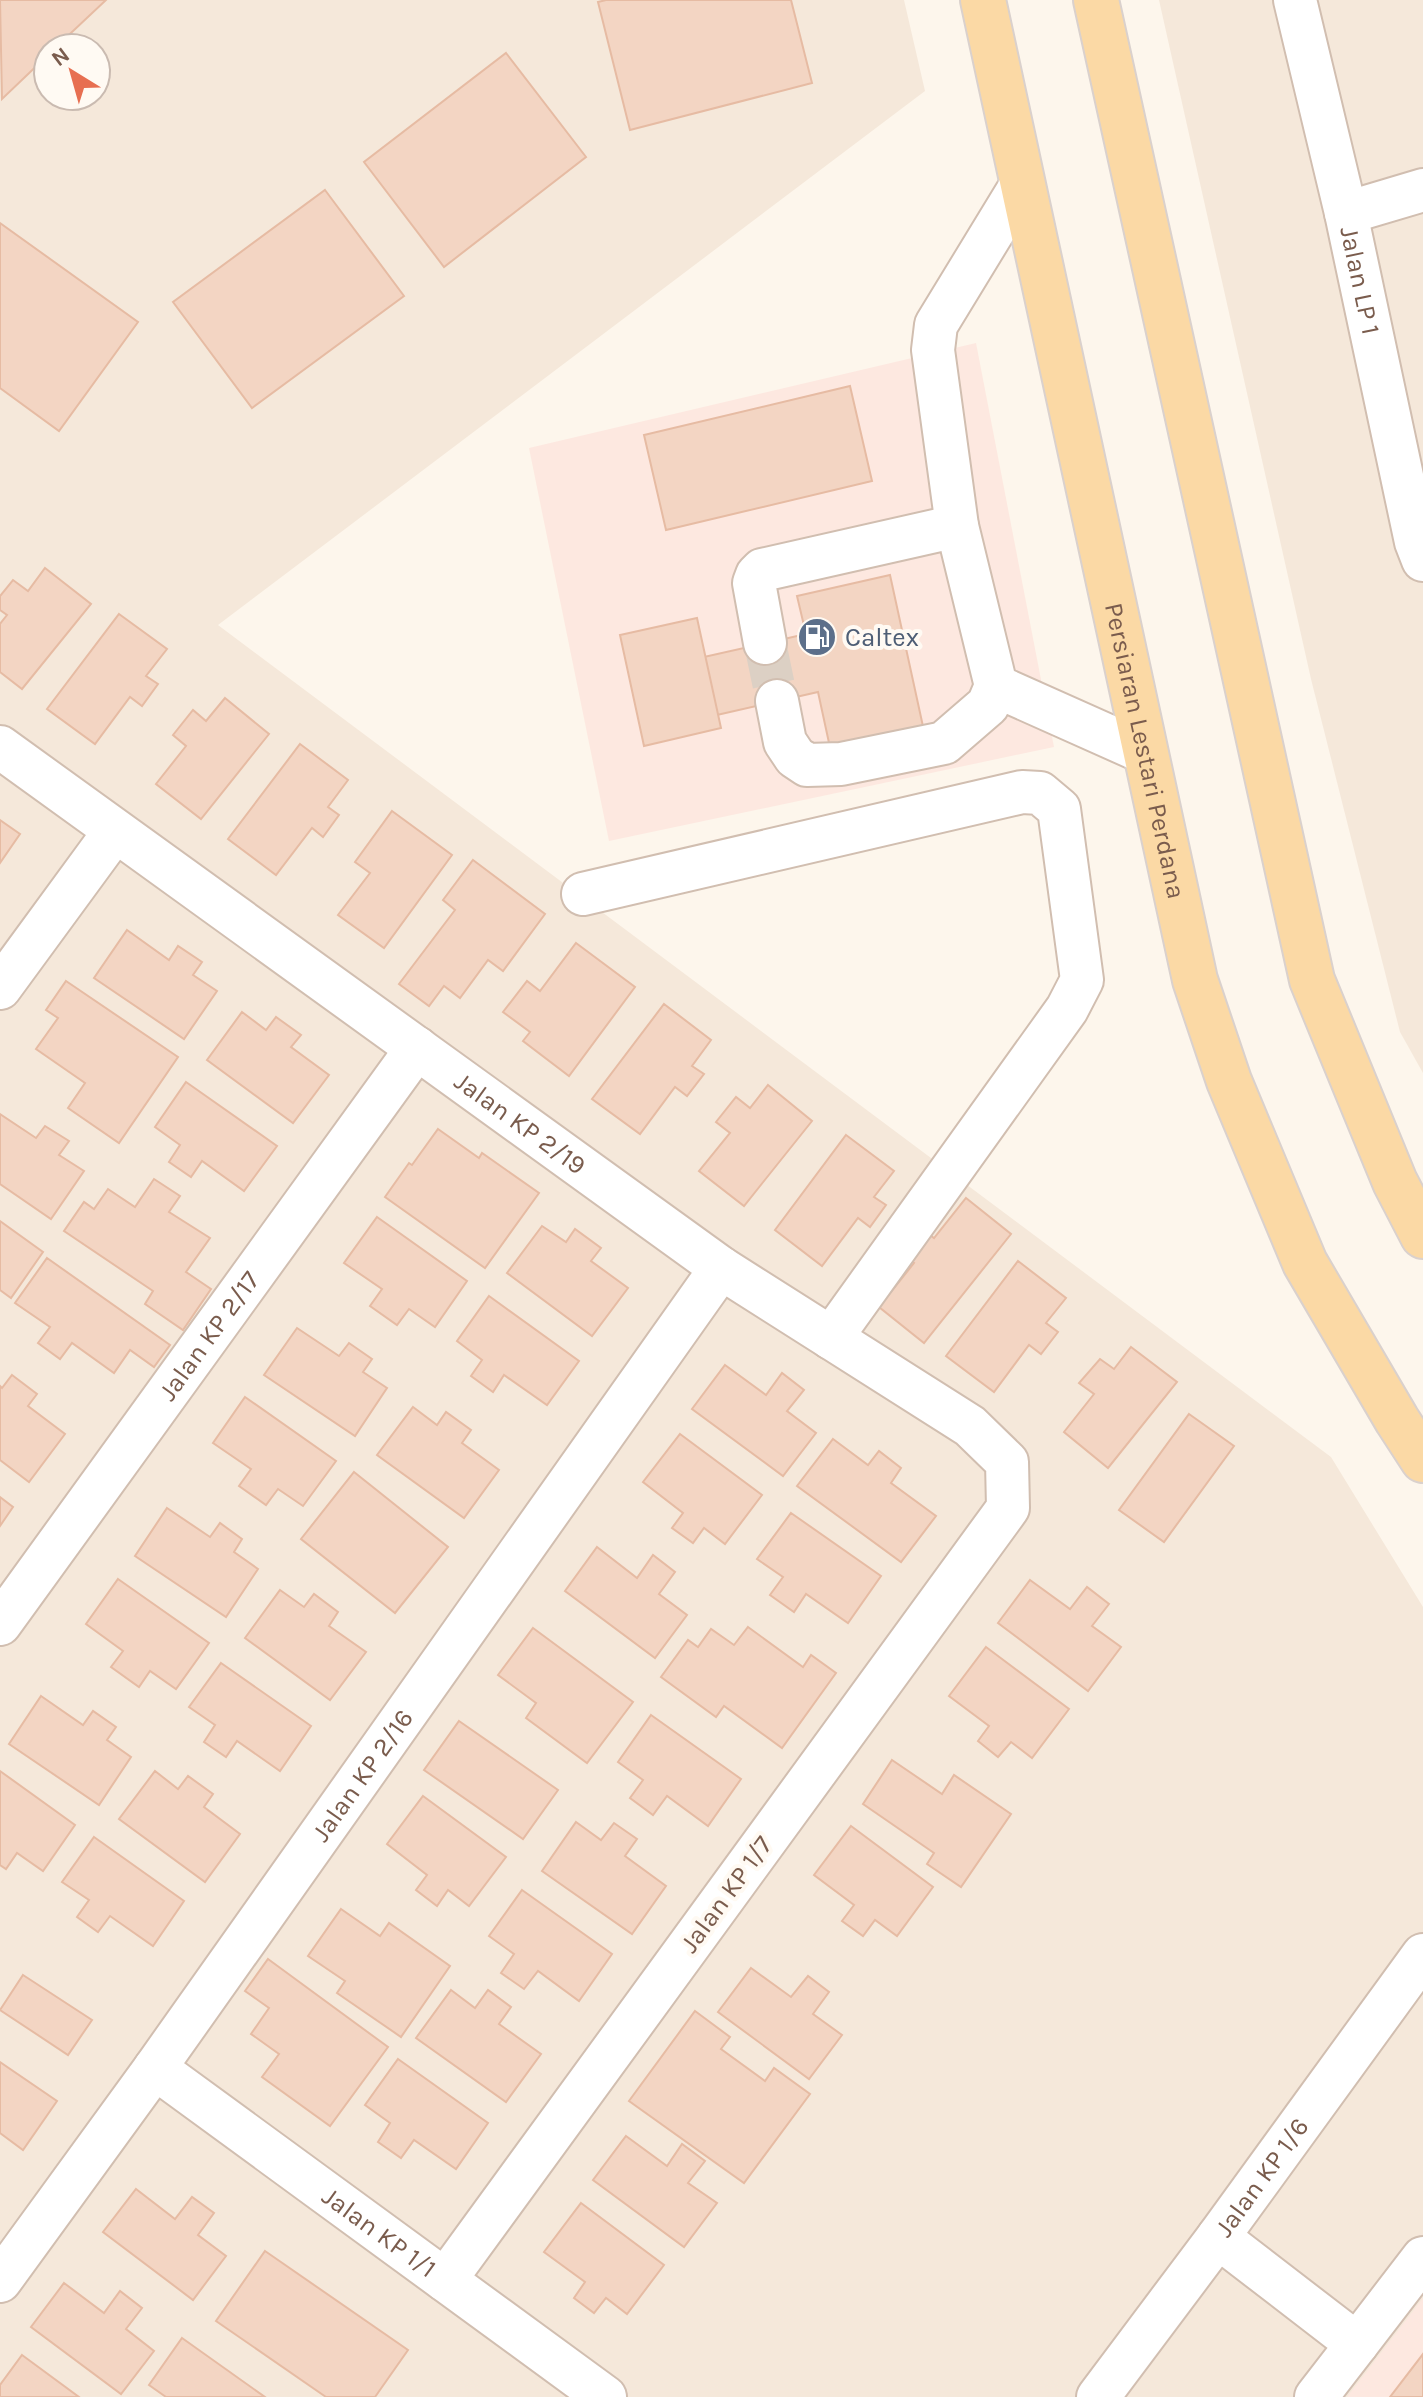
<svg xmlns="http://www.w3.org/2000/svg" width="1423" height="2397" viewBox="0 0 1423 2397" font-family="Karla,sans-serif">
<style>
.residential{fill:#f5e8da;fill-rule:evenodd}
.commercial{fill:#fde8e0}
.building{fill:#f3d5c3;stroke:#e6bba3;stroke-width:2}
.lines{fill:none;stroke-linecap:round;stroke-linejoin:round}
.minor-tunnel{stroke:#dcd0c4;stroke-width:42;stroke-dasharray:42 21;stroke-linecap:butt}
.minor-casing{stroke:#d1beb0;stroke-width:46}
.major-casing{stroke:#dad1cd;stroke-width:48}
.minor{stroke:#fff;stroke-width:42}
.major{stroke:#fbd9a5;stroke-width:44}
.labels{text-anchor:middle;stroke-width:8;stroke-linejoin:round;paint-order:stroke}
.street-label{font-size:26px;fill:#7a5c4d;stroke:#fffaf3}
.service-label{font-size:26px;fill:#4e5e75;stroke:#fffaf3;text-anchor:start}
</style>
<rect width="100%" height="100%" fill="#fdf6ec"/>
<g class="residential">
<path d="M0,0h904l21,91 -707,534 1113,832 92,150v790h-1423zM48,48h48v48h-48z"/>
<path d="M1159,0h264v1073l-23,-41 -89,-353z"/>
</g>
<g class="commercial">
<path d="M976,343l78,404 -445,94 -80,-393z"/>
<path d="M1423,2298v99h-76z"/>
</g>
<g class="building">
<path d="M0,0h106l-51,48h-7v7l-46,44z"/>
<path d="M606,0h185l21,83 -182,47 -32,-128z"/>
<path d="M506,53l80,104 -142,110 -80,-105z"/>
<path d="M325,190l79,106 -152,112 -79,-106z"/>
<path d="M0,223l138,99 -79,109 -59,-43z"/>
<path d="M850,386l22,95 -206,49 -22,-95z"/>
<path d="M45,568l46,36 -69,85 -22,-17v-48l7,-9 -7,-5v-14l13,-16 15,11z"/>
<path d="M890,575l34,156 -93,21 -13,-60 -110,25 -13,-58 111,-25 -9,-38z"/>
<path d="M119,614l48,35 -21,27 12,8 -16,22 -12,-9 -35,47 -48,-35z"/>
<path d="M697,618l24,110 -77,18 -24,-111z"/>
<path d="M225,698l44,36 -68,85 -45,-35 30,-38 -13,-11 20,-25 13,11z"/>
<path d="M300,744l48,36 -20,27 11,8 -16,22 -11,-9 -36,47 -48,-36z"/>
<path d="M392,811l60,44 -68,93 -46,-33 32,-42 -15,-11z"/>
<path d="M0,820l20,14 -20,29z"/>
<path d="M473,860l72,54 -42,57 -15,-11 -28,38 -16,-12 -15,20 -30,-22 56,-74 -12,-10z"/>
<path d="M127,930l42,30 9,-14 24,16 -9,13 24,16 -33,48 -90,-61z"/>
<path d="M576,943l59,44 -66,89 -46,-35 7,-9 -27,-20 24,-31 13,10z"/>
<path d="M66,981l112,76 -59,86 -51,-35 17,-25 -49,-34 22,-31 -12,-8z"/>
<path d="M664,1004l47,36 -19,26 12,8 -17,22 -12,-9 -35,47 -48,-35z"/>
<path d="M242,1012l24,18 10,-13 25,18 -10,12 38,28 -36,48 -86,-63z"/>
<path d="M186,1082l91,64 -33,45 -42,-30 -11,16 -22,-15 11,-17 -25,-18z"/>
<path d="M768,1085l44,36 -68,85 -45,-35 31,-38 -14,-11 20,-25 14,11z"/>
<path d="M0,1114l36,24 9,-12 24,15 -10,14 25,16 -33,48 -51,-35z"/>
<path d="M438,1129l41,29 3,-5 57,40 -54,75 -100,-71 24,-34 3,2z"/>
<path d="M846,1135l48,36 -20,26 12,8 -16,22 -12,-9 -36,48 -47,-36z"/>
<path d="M154,1179l26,17 -11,16 41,26 -24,34 25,17 -28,41 -38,-26 8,-13 -89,-60 20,-29 10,7 14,-20 27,18z"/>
<path d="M966,1198l45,36 -87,109 -45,-36 35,-44 -14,-11 21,-24 13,10z"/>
<path d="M377,1217l90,64 -32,46 -26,-18 -12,16 -27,-19 12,-17 -38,-26z"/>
<path d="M0,1221l43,31 -32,46 -11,-8z"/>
<path d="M542,1226l24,16 9,-13 26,19 -10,13 37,27 -36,48 -85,-63z"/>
<path d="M47,1258l123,87 -16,22 -24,-17 -16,23 -42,-30 -12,16 -22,-16 12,-16 -35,-24z"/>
<path d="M1018,1261l48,37 -20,25 12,9 -17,22 -12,-9 -35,47 -48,-36z"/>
<path d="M489,1296l90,65 -32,44 -43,-30 -11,17 -22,-16 11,-16 -25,-19z"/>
<path d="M297,1328l42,28 10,-13 23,16 -9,13 24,16 -32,48 -91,-61z"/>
<path d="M1131,1347l46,35 -69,86 -44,-36 30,-38 -15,-11 21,-24 14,10z"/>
<path d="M725,1365l41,30 16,-22 22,17 -17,21 29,22 -33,43 -91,-67z"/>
<path d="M12,1375l25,19 -9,12 37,28 -36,48 -29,-22v-74l2,2z"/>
<path d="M245,1397l91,64 -33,45 -25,-17 -12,16 -27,-19 12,-17 -38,-26z"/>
<path d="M413,1407l24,18 9,-13 25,18 -9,13 37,27 -35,48 -87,-63z"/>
<path d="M1189,1414l45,32 -70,96 -45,-32z"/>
<path d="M680,1434l82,61 -37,49 -21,-16 -11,15 -21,-15 11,-15 -40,-31z"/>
<path d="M833,1439l35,26 11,-14 22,17 -10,15 45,33 -35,46 -104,-76z"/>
<path d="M354,1472l94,75 -53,66 -94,-74z"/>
<path d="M0,1497l13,10 -13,19z"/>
<path d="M167,1508l43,29 10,-14 22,16 -8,13 24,17 -32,48 -91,-61z"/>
<path d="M791,1513l90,63 -33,47 -42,-29 -12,18 -24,-17 13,-18 -26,-18z"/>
<path d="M597,1547l40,31 16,-23 22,17 -16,22 28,21 -32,43 -90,-67z"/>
<path d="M118,1579l91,64 -33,46 -26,-18 -11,16 -28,-20 12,-16 -37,-27z"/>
<path d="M1030,1580l40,29 17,-22 22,17 -17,22 29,21 -33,44 -90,-68z"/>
<path d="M280,1590l24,17 10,-13 24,18 -9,14 37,26 -36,48 -85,-62z"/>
<path d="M748,1627l55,40 8,-12 25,18 -54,75 -58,-42 -8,11 -55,-40 27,-37 10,7 13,-18 23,16z"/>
<path d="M533,1628l100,74 -46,61 -61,-45 10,-15 -38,-28z"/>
<path d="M986,1647l83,62 -37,49 -21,-16 -13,15 -20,-16 11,-15 -40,-30z"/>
<path d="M221,1663l90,63 -31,45 -43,-30 -11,16 -22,-15 11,-17 -26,-18z"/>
<path d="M41,1696l42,29 10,-14 23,16 -9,13 24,17 -32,48 -90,-61z"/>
<path d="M651,1715l90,64 -33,47 -41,-30 -14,19 -23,-17 13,-18 -25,-18z"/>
<path d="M459,1721l99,69 -35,49 -99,-69z"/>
<path d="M892,1760l50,34 12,-19 57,39 -50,73 -34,-23 7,-11 -71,-49z"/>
<path d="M0,1771l75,54 -32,46 -26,-18 -11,16 -6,-4z"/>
<path d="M155,1771l23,18 10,-13 25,18 -9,13 36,27 -35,48 -86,-63z"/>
<path d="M423,1796l83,61 -37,49 -21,-16 -11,16 -21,-16 11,-15 -40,-31z"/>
<path d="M576,1822l25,18 13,-17 23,16 -12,17 41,30 -34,48 -90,-63z"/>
<path d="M851,1826l82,61 -36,49 -22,-16 -12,16 -21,-15 12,-16 -40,-30z"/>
<path d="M94,1837l90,64 -31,45 -43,-30 -12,16 -21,-15 12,-17 -27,-18z"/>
<path d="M522,1890l90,64 -33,47 -41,-30 -14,18 -23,-16 13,-19 -25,-18z"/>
<path d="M341,1909l39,27 9,-13 61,43 -49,71 -64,-44 8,-12 -37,-25z"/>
<path d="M268,1959l120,88 -58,79 -68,-49 17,-23 -28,-20 18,-26 -24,-17z"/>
<path d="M751,1968l40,29 17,-21 21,16 -16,22 29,21 -33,44 -91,-67z"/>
<path d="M23,1975l69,45 -24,35 -68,-45z"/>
<path d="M451,1990l24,18 13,-18 23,17 -12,17 42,30 -35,48 -90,-64z"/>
<path d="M695,2011l35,26 -9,12 44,32 9,-13 36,26 -66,89 -115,-82z"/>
<path d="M398,2059l90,64 -32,46 -42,-29 -13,18 -23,-16 12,-19 -25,-18z"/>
<path d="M0,2062l57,39 -34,49 -23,-17z"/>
<path d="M626,2136l41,30 15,-22 23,17 -17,22 29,20 -33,44 -91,-67z"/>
<path d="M136,2189l39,30 17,-22 22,16 -16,22 28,21 -33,44 -90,-68z"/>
<path d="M581,2203l83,62 -37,49 -21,-16 -12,15 -20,-15 11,-16 -41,-30z"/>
<path d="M265,2251l143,99 -33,47h-49l-110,-76z"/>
<path d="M64,2283l40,30 16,-22 22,17 -16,21 28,22 -33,43 -90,-67z"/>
<path d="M182,2338l83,59h-99l-17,-12z"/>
<path d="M1423,2354v43h-33z"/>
<path d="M22,2355l57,42h-79v-12z"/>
</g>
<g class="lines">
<path class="minor-tunnel" d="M765,643l12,58"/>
<defs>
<g id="minor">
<path id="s1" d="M1295,0l51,213 70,329 7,18"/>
<path d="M1022,184l-86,141 -3,25 24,176 39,160 150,67"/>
<path d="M1346,213l77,-23"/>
<path d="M765,643l-11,-60 3,-8 5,-5 195,-44"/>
<path d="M777,701l8,41 10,15 12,8 34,-1 103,-21 44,-38 8,-19"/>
<path id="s2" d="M0,747l721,521 249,158 37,36 1,46 -563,772"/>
<path d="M583,894l439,-102 18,1 19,16 23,171 -15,29 -236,329"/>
<path d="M0,988l115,-157"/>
<path id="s3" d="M0,1624l417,-576"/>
<path id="s4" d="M155,2068l450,329"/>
<path d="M1218,2237l139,107 -41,53"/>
<path id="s5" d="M0,2281l155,-213 566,-800"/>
<path d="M1357,2344l66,-86"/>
<path id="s6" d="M1098,2397l120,-160 205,-282"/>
</g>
<g id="major">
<path id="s7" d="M983,0l212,980 34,101 76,182 92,157 26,40"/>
<path d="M1096,0l216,980 83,202 28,54"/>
</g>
</defs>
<use href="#minor" class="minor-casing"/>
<use href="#major" class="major-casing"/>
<use href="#minor" class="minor"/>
<use href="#major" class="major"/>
</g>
<defs>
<symbol id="fuel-disc" viewBox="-11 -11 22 22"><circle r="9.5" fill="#5c6f8a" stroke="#fffaf3"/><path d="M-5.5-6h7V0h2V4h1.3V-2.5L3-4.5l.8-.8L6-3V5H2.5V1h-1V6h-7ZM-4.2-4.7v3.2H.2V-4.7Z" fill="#fff"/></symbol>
</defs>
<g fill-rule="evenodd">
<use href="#fuel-disc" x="795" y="615" width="44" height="44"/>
</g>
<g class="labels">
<g class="street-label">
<text dy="9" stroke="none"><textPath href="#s1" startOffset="288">Jalan LP 1</textPath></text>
<text dy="9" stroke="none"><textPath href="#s7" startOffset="768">Persiaran Lestari Perdana</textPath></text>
<text dy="9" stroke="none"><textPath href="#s2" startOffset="642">Jalan KP 2/19</textPath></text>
<text dy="9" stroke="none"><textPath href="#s3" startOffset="356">Jalan KP 2/17</textPath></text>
<text dy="9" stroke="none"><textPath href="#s5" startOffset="622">Jalan KP 2/16</textPath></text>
<text transform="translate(726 1894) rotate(-54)" y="9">Jalan KP 1/7</text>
<text dy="9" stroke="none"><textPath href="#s6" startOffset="274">Jalan KP 1/6</textPath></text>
<text dy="9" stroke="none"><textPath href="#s4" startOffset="278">Jalan KP 1/1</textPath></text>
</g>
<g class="service-label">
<text x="845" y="646">Caltex</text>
</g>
</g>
<g transform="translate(72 72) rotate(323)"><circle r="38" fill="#fffaf3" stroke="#cabbb1" stroke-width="2"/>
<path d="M0-6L14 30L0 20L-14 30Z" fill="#e76f51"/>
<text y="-12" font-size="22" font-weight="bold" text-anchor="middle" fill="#7a5c4d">N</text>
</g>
</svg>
